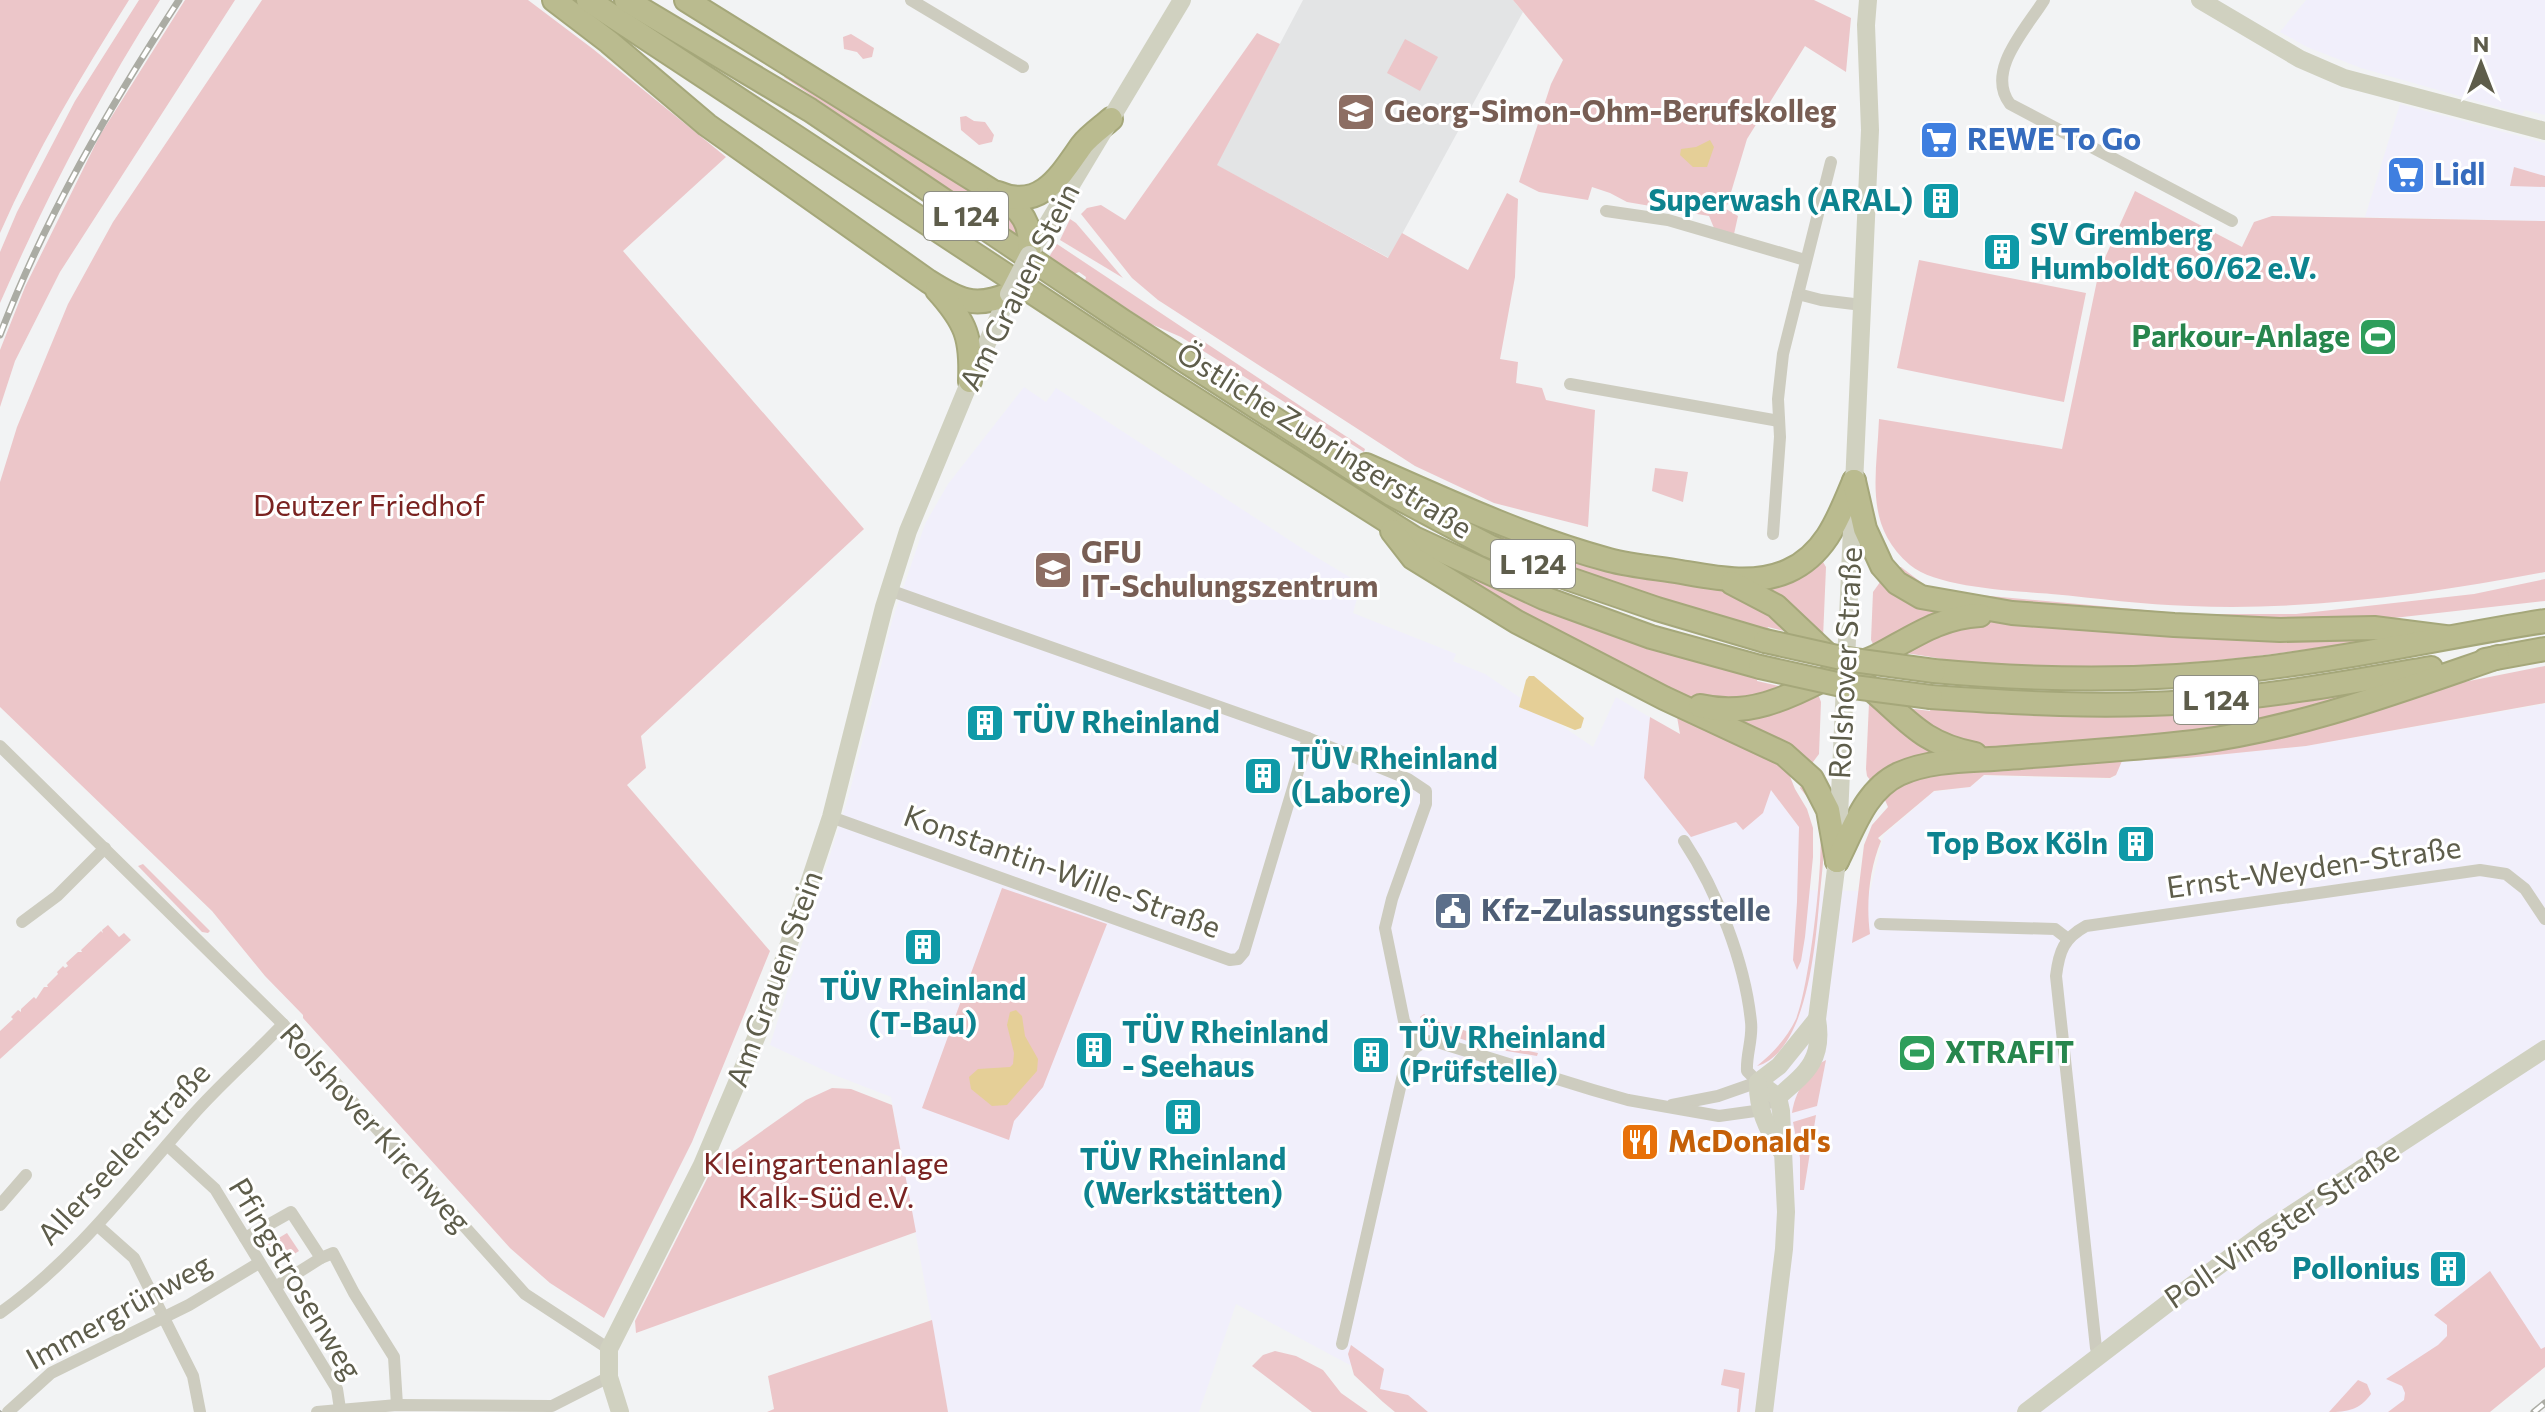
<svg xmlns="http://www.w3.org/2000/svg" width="2545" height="1412" viewBox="0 0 2545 1412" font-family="Commissioner,sans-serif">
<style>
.commercial{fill:#f1effb}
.education{fill:#e3e4e5}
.green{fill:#ecc6c9}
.water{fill:#e5cf97}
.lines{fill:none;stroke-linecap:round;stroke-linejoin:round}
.highway-casing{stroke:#a5a77a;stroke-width:26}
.street{stroke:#cdccbf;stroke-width:12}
.secondary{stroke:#d0d1c0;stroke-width:18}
.highway{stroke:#babb8f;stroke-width:22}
.tram{stroke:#abaca4;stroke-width:2}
.rail-casing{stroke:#abaca4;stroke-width:7}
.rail{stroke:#fff;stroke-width:4;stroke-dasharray:12;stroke-linecap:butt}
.highway-bridge-casing{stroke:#a5a77a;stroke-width:26;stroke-linecap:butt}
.secondary-bridge{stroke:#d0d1c0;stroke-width:18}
.highway-bridge{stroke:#babb8f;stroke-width:22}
.labels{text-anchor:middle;stroke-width:6;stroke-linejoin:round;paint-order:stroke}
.shield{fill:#fff;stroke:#8e8e81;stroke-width:2}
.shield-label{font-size:28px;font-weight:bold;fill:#5e5d4b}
.education-label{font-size:30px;font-weight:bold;fill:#785e54;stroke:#fff;text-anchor:start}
.shop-label{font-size:30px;font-weight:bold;fill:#366cbe;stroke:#fff;text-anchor:start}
.culture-label{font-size:30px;font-weight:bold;fill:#0d838f;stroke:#fff;text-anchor:start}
.street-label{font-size:30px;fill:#5e5d4b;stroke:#fff}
.leisure-label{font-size:30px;font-weight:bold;fill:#27864d;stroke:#fff;text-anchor:end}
.park-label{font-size:30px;fill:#7a2321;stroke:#fff}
.service-label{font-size:30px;font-weight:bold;fill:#4e5e75;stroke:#fff;text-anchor:start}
.food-label{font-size:30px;font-weight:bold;fill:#c56008;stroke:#fff;text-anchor:start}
</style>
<rect width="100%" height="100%" fill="#f2f3f4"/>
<g class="commercial">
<path d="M2306,0h239v115l-20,-5 -3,4 -161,-46 -54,-21 -27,-15z"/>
<path d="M2400,104l145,39v78l-180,-4z"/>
<path d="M1024,387l22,15 10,-14 247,161 58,35 -8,29 103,41 -3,7 32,13 108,73 23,-50 155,93 28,37 -1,63 72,1 14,-56 49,-43 37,-5 14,-11 127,3 5,-4 6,-14 65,-3 119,-12 239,-42v655l-59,53h-1079l-44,-40 -127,-68 -37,108h-251l-57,-315 -59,-23 -62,-29 79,-250 43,-174 33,-97 23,-40z"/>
</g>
<path class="education" d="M1303,0h210l10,12 -134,246 -173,-93z"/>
<g class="green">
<path d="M0,0h129c-48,76 -93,151 -129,233z"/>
<path d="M139,0h21c-62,97 -114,198 -160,303v-51l17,-40 58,-111z"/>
<path d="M185,0h50l-175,272 -45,89 -15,46v-57l25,-63 75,-152z"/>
<path d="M262,0h266l65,49 133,108 -103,94 241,278 -223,207 5,32 -19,17 143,166 -78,191 -88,176 -54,-35 -40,-35 -207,-230v-3l-38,-39 -53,-65 -212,-204v-225l17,-55 51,-123 45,-82z"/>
<path d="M1513,0h301l37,18 -5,54 -41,-26 -58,93 -21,70 12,7 -4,18 -20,-6 -5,-12 -82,-14 -17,-9 -18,-6 -4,13 -49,-8 -20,-10 32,-98 12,-24z"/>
<path d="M1257,33l23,11 -63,121 171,93 14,-25 66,37 39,-77 11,6 -3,78 -15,82 18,3 -2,21 26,5 4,12 49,10 -7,117 -94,-24 -79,-37 -257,-166 -26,-22 -51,-64 6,-6 14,-3 24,15z"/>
<path d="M851,34l23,14 -2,9 -9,2 -6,-7 -13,-3 -1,-12z"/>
<path d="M1405,39l33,18 -18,34 -33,-18z"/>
<path d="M787,73l204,131 27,23 6,13 -240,-163z"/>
<path d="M966,116l8,5 11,1 9,13 -2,7 -13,3 -18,-15 -1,-13z"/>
<path d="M2514,167l31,9v11l-35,-1z"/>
<path d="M2135,191l107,56 12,-25 18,-6 273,5v351c-116,22 -237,39 -355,34 -46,-1 -93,-8 -139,-12 -35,-3 -114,-6 -141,-29 -47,-40 -33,-90 -31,-146l183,30 37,-178z"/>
<path d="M1070,219l6,4 47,55 -63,-38z"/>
<path d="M1057,244l308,205 -1,3 -183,-115 -30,-13 -66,-43 1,-4 -7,-5 -5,2 -25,-17z"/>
<path d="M1919,260l167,33 -22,109 -167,-34z"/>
<path d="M1655,468l33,4 -5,30 -31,-11z"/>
<path d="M1496,534l41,14 193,42 27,12 39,32 -28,-7 -1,4c-93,-23 -184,-56 -271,-95z"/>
<path d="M1820,557l6,10 -3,71 -56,-44 -2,-9z"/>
<path d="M1438,562c102,49 208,90 319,116v3l31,7 -29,11h-67l-127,-59z"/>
<path d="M1894,567h7l25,19 20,6 242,22h108l178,-20 71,-15v22l-178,20 -56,1 -235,-12 -154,-19z"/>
<path d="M1883,578l64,32 -72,38 -4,-8 2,-48z"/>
<path d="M1984,619l413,16c-141,25 -275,39 -419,29 -30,-3 -53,-9 -82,-12z"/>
<path d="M2545,666v37l-239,43 -119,12 -65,3 -6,14 -6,3 -126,-3 -14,12 -36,4 -56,47 3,3c-12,29 -15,63 -11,93l-18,9 12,-98 8,-20 16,-18 -6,-14 38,-21 232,-16 277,-67z"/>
<path d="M2351,693l1,2 -117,34 -223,20 -33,-1 -23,-5 -58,-36 32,4 1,-4 91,8 96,1z"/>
<path d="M1818,694l3,8 -2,52 -9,12 -82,-51z"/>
<path d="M1869,703l10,1 64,46 -69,35 -7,-9 -1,-7z"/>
<path d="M1676,711l68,31 43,27 8,20 12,20 6,19v29l-8,80 -4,24 -4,9 -4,-10 4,-58 2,-75 -28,-37 -8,23 -20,17 -7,-8 -45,15 -47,-59 6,-61 30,17z"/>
<path d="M1805,778c12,16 17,34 19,52 1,21 -2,42 -4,63 -4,44 -11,158 -63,173 16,-13 30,-28 39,-47 13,-30 30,-168 23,-200 -2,-12 -12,-22 -19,-31z"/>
<path d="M143,864l67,67 -2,2 -6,-1 -64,-66z"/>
<path d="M1002,888l105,36 -64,163 -29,34 -5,19 -87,-32z"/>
<path d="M108,925l11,12 5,-4 7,7 -131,119v-28l13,-12 -2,-2 7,-7 3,2v-3l13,-12 2,2 8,-12h4l-1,-2 11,-11 -1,-2 6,-6 2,2 3,-2 -2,-3 12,-11h4l-1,-2 20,-19 2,2 -1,-3z"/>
<path d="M1424,1014c15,11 31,12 47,19 21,10 43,15 67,20l-1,3 -48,-8 -52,-17 -8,-4 -9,-10z"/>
<path d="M1826,1060l-9,46 -25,7c2,-18 16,-45 34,-53z"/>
<path d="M832,1088l19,1 41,16 24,127 -280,101 -1,-12 79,-156 92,-65z"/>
<path d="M1816,1115l-12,75h-4v-32l-7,-36z"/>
<path d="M287,1233l12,18 -21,13 -11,-19z"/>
<path d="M2490,1271l51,78 4,-2v20l-55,45h-102l16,-12 1,-7 -3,-7 -16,-7 52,-34 9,-9v-11l-13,-10z"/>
<path d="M932,1320l16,92h-181l7,-3 -6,-33z"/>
<path d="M1351,1345l33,24 -4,20 28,6 20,17h-33l-12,-10 -29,-27 -6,-21z"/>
<path d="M1275,1351l21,5 27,14 18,23 27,19h-56l-60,-46 11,-11z"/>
<path d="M1724,1369l21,4 -5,39h-3l2,-23 -18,-4z"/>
<path d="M2358,1380l9,4 4,10c-11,16 -24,18 -42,18z"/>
</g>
<g class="water">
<path d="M1710,140l4,7 -7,20h-14l-13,-12 1,-6 15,-2z"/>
<path d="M1529,676h5l50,42 -3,10 -6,2 -56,-23 7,-27z"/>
<path d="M1016,1010l6,6 3,20 13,23 -1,12 -30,34 -15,1 -21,-17 -2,-12 9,-8 32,-2 3,-3 1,-11 -7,-28 3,-13z"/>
</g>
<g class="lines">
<defs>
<g id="highway">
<path d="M554,0l55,42 98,83 221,156c30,19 46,28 81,13"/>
<path d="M588,0l582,383 244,155 130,60 107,39 109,30"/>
<path d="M626,0l184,110 313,211 268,173 98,52 63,27 105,36 108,32"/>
<path d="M686,0l322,201c19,15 24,30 21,54"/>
<path d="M998,193c43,19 64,-20 84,-48 8,-10 20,-18 29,-26"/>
<path d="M937,290c29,32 35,48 33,91"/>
<path d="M1366,465c80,35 158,72 243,95 23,6 48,8 72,12 35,6 73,14 107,-1 38,-17 51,-54 66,-90"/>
<path d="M1854,481l11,48 17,37 15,17 24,14 91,16 162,12 106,5 94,-2 71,9"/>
<path d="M1392,531l21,27 104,64 147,76 120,56 28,25 16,31 9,51"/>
<path d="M1732,583l44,23 55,52"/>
<path d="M2485,660l60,-11"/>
<path d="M1934,671c107,10 215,11 322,-2 97,-11 193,-33 289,-48"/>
<path d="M1865,684c41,33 54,59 110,70"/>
<path d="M1931,697c86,6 172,11 257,5 82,-5 163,-20 243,-34"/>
<path d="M1700,706c55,13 97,-14 145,-37 11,-5 23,-8 34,-14 34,-18 61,-38 101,-40"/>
<path d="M1837,861c16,-31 28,-71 62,-87 33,-15 73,-13 108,-16 62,-5 125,-9 187,-16 104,-13 205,-51 304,-85"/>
</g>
</defs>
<use href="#highway" class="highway-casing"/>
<g class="street">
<path d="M911,0l112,67"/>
<path d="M2044,0c-18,29 -59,71 -34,104l222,117"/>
<path d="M1606,211l62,9 137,40"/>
<path d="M1798,294l23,6 41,5"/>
<path d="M1570,384l209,37"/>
<path d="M1773,534l7,-97 -2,-38 5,-45 48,-192"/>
<path d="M889,590l419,148 100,41 18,12v13l-34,95 -7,29 19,93 14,23"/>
<path d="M0,746l283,278 242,270 84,55"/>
<path d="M831,817l399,143 8,-1 6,-7 64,-214"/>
<path d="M1684,841c33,50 61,121 67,181 2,17 -5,32 -4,49l11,11"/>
<path d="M22,922l35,-26 48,-48"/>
<path d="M1880,924l175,5 13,10"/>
<path d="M1672,1105l46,-9 40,-14"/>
<path d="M167,1145l48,44 122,200 3,20"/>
<path d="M0,1205l26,-30"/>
<path d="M98,1226l36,32 59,118 7,36"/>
<path d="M245,1238l46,-26 30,46 -46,29"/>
<path d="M321,1258l12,-5 21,40 40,64 3,48"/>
<path d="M0,1313c76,-54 131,-128 192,-197 28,-32 61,-60 91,-92"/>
<path d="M1342,1344l60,-265c5,-19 10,-39 32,-38l159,49 35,10 91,16 36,-5 23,-14"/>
<path d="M2102,1354l-6,-6 -40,-372c3,-25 8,-38 30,-50l394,-56 26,4 19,15 20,30"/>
<path d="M8,1412l43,-39 138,-68 70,-42"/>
<path d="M317,1412l80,-7 155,1 57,-29"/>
</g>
<g class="secondary">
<path d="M2200,0l100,59 44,19 201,53"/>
<path d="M1029,255l153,-255"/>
<path d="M1758,1082l20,15 3,14 5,101 -2,37 -20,163"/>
<path d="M1758,1082l21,-16 38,-47"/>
<path d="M1758,1082c-1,26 9,47 23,69"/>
<path d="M1778,1097c28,-24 46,-37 39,-78l20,-158 33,-731 -4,-105 2,-25"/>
<path d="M620,1412l-11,-35v-28l93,-184 62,-146 67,-202 53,-210 24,-76 62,-150 39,-87"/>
<path d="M2026,1412l146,-112 94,-69 279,-182"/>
</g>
<use href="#highway" class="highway"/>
<path class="tram" d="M0,1411l1,1"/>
<defs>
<g id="rail">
<path d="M0,335c45,-118 110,-229 179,-335"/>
<path d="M2534,1412l11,-9"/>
</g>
</defs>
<use href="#rail" class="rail-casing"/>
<use href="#rail" class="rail"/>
<defs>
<g id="highway-bridge">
<path d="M1765,641l81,18 88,12"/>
<path d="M1760,667l86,19 85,11"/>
</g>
</defs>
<use href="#highway-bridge" class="highway-bridge-casing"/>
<path class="secondary-bridge" d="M1009,294l20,-39"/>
<use href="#highway-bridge" class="highway-bridge"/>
</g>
<defs>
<symbol id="school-square" viewBox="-11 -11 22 22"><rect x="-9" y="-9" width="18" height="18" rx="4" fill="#8d6e63" stroke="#fff"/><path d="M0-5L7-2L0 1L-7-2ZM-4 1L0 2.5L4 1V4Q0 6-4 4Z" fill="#fff"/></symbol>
<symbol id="supermarket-square" viewBox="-11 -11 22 22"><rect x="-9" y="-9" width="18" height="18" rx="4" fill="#3f7fe0" stroke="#fff"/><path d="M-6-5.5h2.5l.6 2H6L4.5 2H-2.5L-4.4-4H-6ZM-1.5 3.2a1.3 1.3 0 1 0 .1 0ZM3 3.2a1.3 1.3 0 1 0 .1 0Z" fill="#fff"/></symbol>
<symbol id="building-square" viewBox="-11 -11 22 22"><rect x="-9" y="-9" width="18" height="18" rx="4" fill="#0f9aa8" stroke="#fff"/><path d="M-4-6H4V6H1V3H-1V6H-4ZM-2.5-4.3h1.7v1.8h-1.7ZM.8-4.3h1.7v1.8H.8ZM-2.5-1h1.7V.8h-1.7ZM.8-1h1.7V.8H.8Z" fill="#fff"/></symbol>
<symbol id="stadium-square" viewBox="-11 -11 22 22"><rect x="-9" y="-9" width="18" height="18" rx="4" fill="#2e9e5b" stroke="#fff"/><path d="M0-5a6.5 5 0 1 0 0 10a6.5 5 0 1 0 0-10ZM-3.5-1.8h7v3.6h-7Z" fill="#fff"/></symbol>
<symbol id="civic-square" viewBox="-11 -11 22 22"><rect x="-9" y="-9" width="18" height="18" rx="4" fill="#5c6f8a" stroke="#fff"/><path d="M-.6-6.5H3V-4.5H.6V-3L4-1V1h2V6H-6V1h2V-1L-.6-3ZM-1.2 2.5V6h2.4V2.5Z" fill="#fff"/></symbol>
<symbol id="restaurant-square" viewBox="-11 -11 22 22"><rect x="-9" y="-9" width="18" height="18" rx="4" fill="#e8710a" stroke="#fff"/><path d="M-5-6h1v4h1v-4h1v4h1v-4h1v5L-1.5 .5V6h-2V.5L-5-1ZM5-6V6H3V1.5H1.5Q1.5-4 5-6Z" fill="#fff"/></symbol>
</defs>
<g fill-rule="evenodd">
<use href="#school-square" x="1334" y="90" width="44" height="44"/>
<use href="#supermarket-square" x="1917" y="118" width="44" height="44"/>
<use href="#supermarket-square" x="2384" y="153" width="44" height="44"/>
<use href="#building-square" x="1919" y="179" width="44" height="44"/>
<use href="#building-square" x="1980" y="230" width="44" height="44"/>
<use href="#stadium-square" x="2356" y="315" width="44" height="44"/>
<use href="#school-square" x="1031" y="548" width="44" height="44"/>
<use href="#building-square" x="963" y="701" width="44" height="44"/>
<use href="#building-square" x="1241" y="754" width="44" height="44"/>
<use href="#building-square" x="2114" y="822" width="44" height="44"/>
<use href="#civic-square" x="1431" y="889" width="44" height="44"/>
<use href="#building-square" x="901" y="925" width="44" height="44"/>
<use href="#building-square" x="1072" y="1028" width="44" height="44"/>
<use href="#stadium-square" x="1895" y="1031" width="44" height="44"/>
<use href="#building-square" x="1349" y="1033" width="44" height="44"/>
<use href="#building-square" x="1161" y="1095" width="44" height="44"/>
<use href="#restaurant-square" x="1618" y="1120" width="44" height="44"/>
<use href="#building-square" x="2426" y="1247" width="44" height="44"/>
</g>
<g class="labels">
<g class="shield">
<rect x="924" y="192" width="84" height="48" rx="6"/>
<rect x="1491" y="540" width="84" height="48" rx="6"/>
<rect x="2174" y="676" width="84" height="48" rx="6"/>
</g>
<g class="shield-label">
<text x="966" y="226">L 124</text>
<text x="1533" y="574">L 124</text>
<text x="2216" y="710">L 124</text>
</g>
<g class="education-label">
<text x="1384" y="122">Georg-Simon-Ohm-Berufskolleg</text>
<text x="1081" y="563">GFU<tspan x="1081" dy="34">IT-Schulungszentrum</tspan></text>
</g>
<g class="shop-label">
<text x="1967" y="150">REWE To Go</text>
<text x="2434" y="185">Lidl</text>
</g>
<g class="culture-label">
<text x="1913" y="211" text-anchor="end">Superwash (ARAL)</text>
<text x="2030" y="245">SV Gremberg<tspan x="2030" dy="34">Humboldt 60/62 e.V.</tspan></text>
<text x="1013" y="733">TÜV Rheinland</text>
<text x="1291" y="769">TÜV Rheinland<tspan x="1291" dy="34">(Labore)</tspan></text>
<text x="2108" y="854" text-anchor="end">Top Box Köln</text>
<text x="923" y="1000" text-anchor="middle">TÜV Rheinland<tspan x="923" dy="34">(T-Bau)</tspan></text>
<text x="1122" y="1043">TÜV Rheinland<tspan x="1122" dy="34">- Seehaus</tspan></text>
<text x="1399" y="1048">TÜV Rheinland<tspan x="1399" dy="34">(Prüfstelle)</tspan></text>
<text x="1183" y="1170" text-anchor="middle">TÜV Rheinland<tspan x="1183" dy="34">(Werkstätten)</tspan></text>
<text x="2420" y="1279" text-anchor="end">Pollonius</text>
</g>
<g class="street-label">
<text transform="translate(1020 287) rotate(-63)" y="10">Am Grauen Stein</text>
<text transform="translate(1324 441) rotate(32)" y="10">Östliche Zubringerstraße</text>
<text transform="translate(1846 663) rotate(-87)" y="10">Rolshover Straße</text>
<text transform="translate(2314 868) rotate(-8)" y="10">Ernst-Weyden-Straße</text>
<text transform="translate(1062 872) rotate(20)" y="10">Konstantin-Wille-Straße</text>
<text transform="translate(775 979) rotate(-70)" y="10">Am Grauen Stein</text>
<text transform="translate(375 1128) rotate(48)" y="10">Rolshover Kirchweg</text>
<text transform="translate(124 1154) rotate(-47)" y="10">Allerseelenstraße</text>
<text transform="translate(2282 1225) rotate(-34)" y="10">Poll-Vingster Straße</text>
<text transform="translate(295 1279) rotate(59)" y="10">Pfingstrosenweg</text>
<text transform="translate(119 1312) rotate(-29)" y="10">Immergrünweg</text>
</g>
<g class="leisure-label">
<text x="2350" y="347">Parkour-Anlage</text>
<text x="1945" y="1063" text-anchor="start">XTRAFIT</text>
</g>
<g class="park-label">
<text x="369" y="516">Deutzer Friedhof</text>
<text x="826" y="1174">Kleingartenanlage<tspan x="826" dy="34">Kalk-Süd e.V.</tspan></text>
</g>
<g class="service-label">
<text x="1481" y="921">Kfz-Zulassungsstelle</text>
</g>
<g class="food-label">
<text x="1668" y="1152">McDonald's</text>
</g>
</g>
<g transform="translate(2481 64)" stroke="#ffffff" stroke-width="6" paint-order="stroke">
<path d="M0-6L14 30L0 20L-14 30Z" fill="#5e5d4b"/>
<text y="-12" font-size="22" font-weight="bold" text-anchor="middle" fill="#5e5d4b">N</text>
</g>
</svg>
